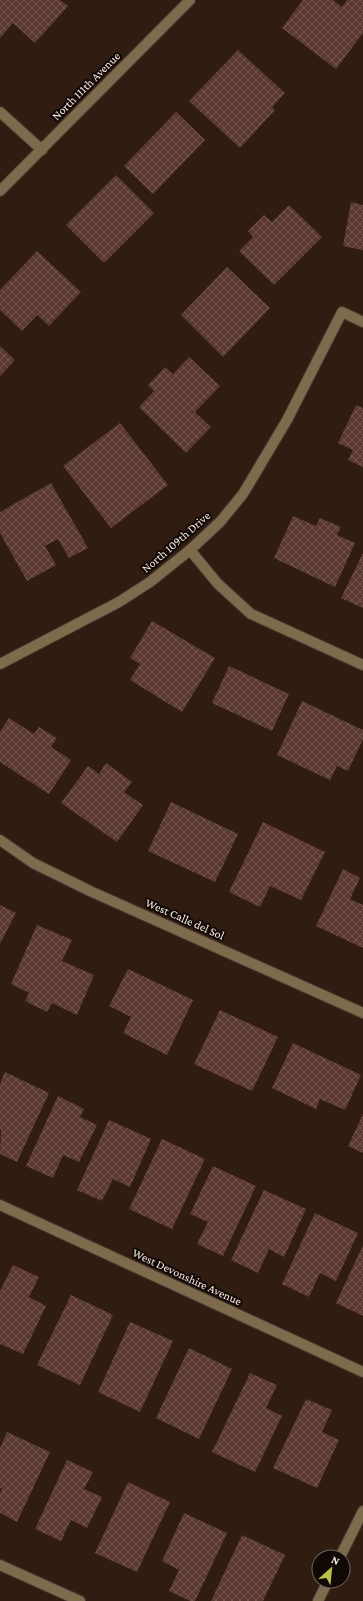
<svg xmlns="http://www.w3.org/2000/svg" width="363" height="1601" viewBox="0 0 363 1601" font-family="'Crimson Pro',serif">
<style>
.building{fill:url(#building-cross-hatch)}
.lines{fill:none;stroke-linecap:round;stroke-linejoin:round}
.minor-casing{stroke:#4c392f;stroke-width:12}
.tertiary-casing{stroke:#4c392f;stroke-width:12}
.minor{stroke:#7e6a4c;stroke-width:10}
.tertiary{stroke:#7e6a4c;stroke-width:10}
.labels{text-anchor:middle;stroke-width:4;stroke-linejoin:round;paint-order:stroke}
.street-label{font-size:12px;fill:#fbede6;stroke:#110905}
</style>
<defs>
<pattern id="building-cross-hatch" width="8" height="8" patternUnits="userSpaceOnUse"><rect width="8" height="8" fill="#5b3932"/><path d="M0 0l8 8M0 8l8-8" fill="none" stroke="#735650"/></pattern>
</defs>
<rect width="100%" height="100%" fill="#301c11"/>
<g class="building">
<path d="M0,0h60l8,6 -33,37 -22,-20 -13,15z"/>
<path d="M303,0h30l9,7 5,-7h16v33l-27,36 -54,-41z"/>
<path d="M238,50l47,43 -13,14 3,3 -35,38 -51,-47z"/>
<path d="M176,112l29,28 -52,54 -29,-28z"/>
<path d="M116,175l38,38 -50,50 -38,-38z"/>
<path d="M351,202l12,3v45l-20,-4z"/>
<path d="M289,205l33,32 -48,48 -35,-34 14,-14 -5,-6 16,-16 8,7z"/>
<path d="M37,251l44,41 -32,34 -12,-11 -15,16 -22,-21v-20z"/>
<path d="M227,267l43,41 -47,49 -42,-42z"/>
<path d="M0,346l15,14 -15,16z"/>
<path d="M189,357l31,29 -25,26 16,15 -25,26 -47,-46 15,-16 -6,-6 17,-18 8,7z"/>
<path d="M356,405l7,3v59l-15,-7 5,-10 -15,-7z"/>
<path d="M120,423l48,62 -57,43 -48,-62z"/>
<path d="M51,483l37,65 -19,10 -11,-19 -13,7 11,19 -29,16 -27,-48v-21z"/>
<path d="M293,516l23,10 4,-8 21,9 -4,8 18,8 -20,44 -61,-29z"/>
<path d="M363,553v55l-22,-10z"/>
<path d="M152,621l63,37 -33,54 -52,-32 10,-16 -10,-6z"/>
<path d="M229,666l60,28 -17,37 -60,-28z"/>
<path d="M302,701l61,29v9l-15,32 -11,-5 -7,14 -53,-25z"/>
<path d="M9,718l25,16 5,-7 18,11 -6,9 20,13 -22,34 -49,-32v-30z"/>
<path d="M106,763l26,19 -8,10 19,13 -26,37 -56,-39 27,-37 11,8z"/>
<path d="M171,802l67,32 -23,48 -67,-31z"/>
<path d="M263,822l62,30 -24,48 -31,-14 -10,21 -31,-15z"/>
<path d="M343,869l17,9 -10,21 13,6v43l-47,-22z"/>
<path d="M0,905l16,8 -16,31z"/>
<path d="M37,925l35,15 -10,21 32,14 -17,40 -25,-12 -5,9 -22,-11 4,-8 -18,-9z"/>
<path d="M128,969l65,31 -26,55 -44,-22 8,-16 -22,-11z"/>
<path d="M220,1010l58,27 -26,54 -58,-27z"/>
<path d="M293,1043l68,32 -16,35 -25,-11 -4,10 -44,-21z"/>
<path d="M5,1072l44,21 -32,69 -17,-8 1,-25h-1v-45z"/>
<path d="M58,1096l26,13 -4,8 17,8 -18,37 -16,-7 -10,23 -27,-12z"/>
<path d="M363,1114v39l-15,-7z"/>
<path d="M109,1120l42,19 -21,48 -17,-8 -11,22 -25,-11z"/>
<path d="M162,1139l43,20 -33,70 -43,-20z"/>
<path d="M213,1166l43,20 -33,70 -26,-12 11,-22 -18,-8z"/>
<path d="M264,1190l42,19 -22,48 -15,-8 -11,24 -27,-13z"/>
<path d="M315,1213l43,20 -22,48 -16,-8 -11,24 -27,-13z"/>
<path d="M363,1245v71l-27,-13z"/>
<path d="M13,1265l26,12 -10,20 17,9 -23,48 -23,-10v-53z"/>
<path d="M71,1295l42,20 -33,70 -43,-20z"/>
<path d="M130,1322l43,19 -33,71 -42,-20z"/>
<path d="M189,1348l43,21 -33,70 -43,-21z"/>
<path d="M250,1373l27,12 -11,23 16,8 -27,56 -43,-20z"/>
<path d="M306,1399l26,11 -10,22 17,8 -22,48 -44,-20z"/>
<path d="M7,1432l43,20 -33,70 -17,-9v-20l2,-4 -2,-1v-40z"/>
<path d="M67,1460l26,12 -9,17 18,8 -15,31 -16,-8 -10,21 -26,-12z"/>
<path d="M128,1482l42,20 -33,70 -42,-19z"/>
<path d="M184,1513l43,20 -32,68h-5l-21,-10 10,-21 -17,-9z"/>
<path d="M242,1535l43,20 -22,46h-52z"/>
</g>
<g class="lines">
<defs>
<g id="minor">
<path d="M0,112l42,38"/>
<path d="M190,550l28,34 33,30 112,51"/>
<path d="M0,664l119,-62 31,-20 40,-32 30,-28 23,-28 44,-74 55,-108 21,10"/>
<path d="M0,840l33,23 57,28 273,122"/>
<path d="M0,1205l363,167"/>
<path d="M340,1557l23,-46"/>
<path d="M0,1565l80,36"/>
<path d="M318,1601l10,-20"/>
</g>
<path id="tertiary" d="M0,191l190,-191"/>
</defs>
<use href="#minor" class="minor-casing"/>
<use href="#tertiary" class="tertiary-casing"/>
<use href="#minor" class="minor"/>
<use href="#tertiary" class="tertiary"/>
</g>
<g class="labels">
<g class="street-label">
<text transform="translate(86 86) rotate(-45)" y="4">North 111th Avenue</text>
<text transform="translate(176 542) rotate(-41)" y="4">North 109th Drive</text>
<text transform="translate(185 919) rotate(24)" y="4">West Calle del Sol</text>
<text transform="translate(187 1277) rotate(25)" y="4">West Devonshire Avenue</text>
</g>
</g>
<g transform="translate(331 1569) rotate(27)"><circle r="19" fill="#110905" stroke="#6f645f"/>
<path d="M0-3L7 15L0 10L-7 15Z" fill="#b6c148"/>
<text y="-6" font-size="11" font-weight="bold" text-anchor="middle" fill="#fbede6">N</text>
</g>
</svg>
